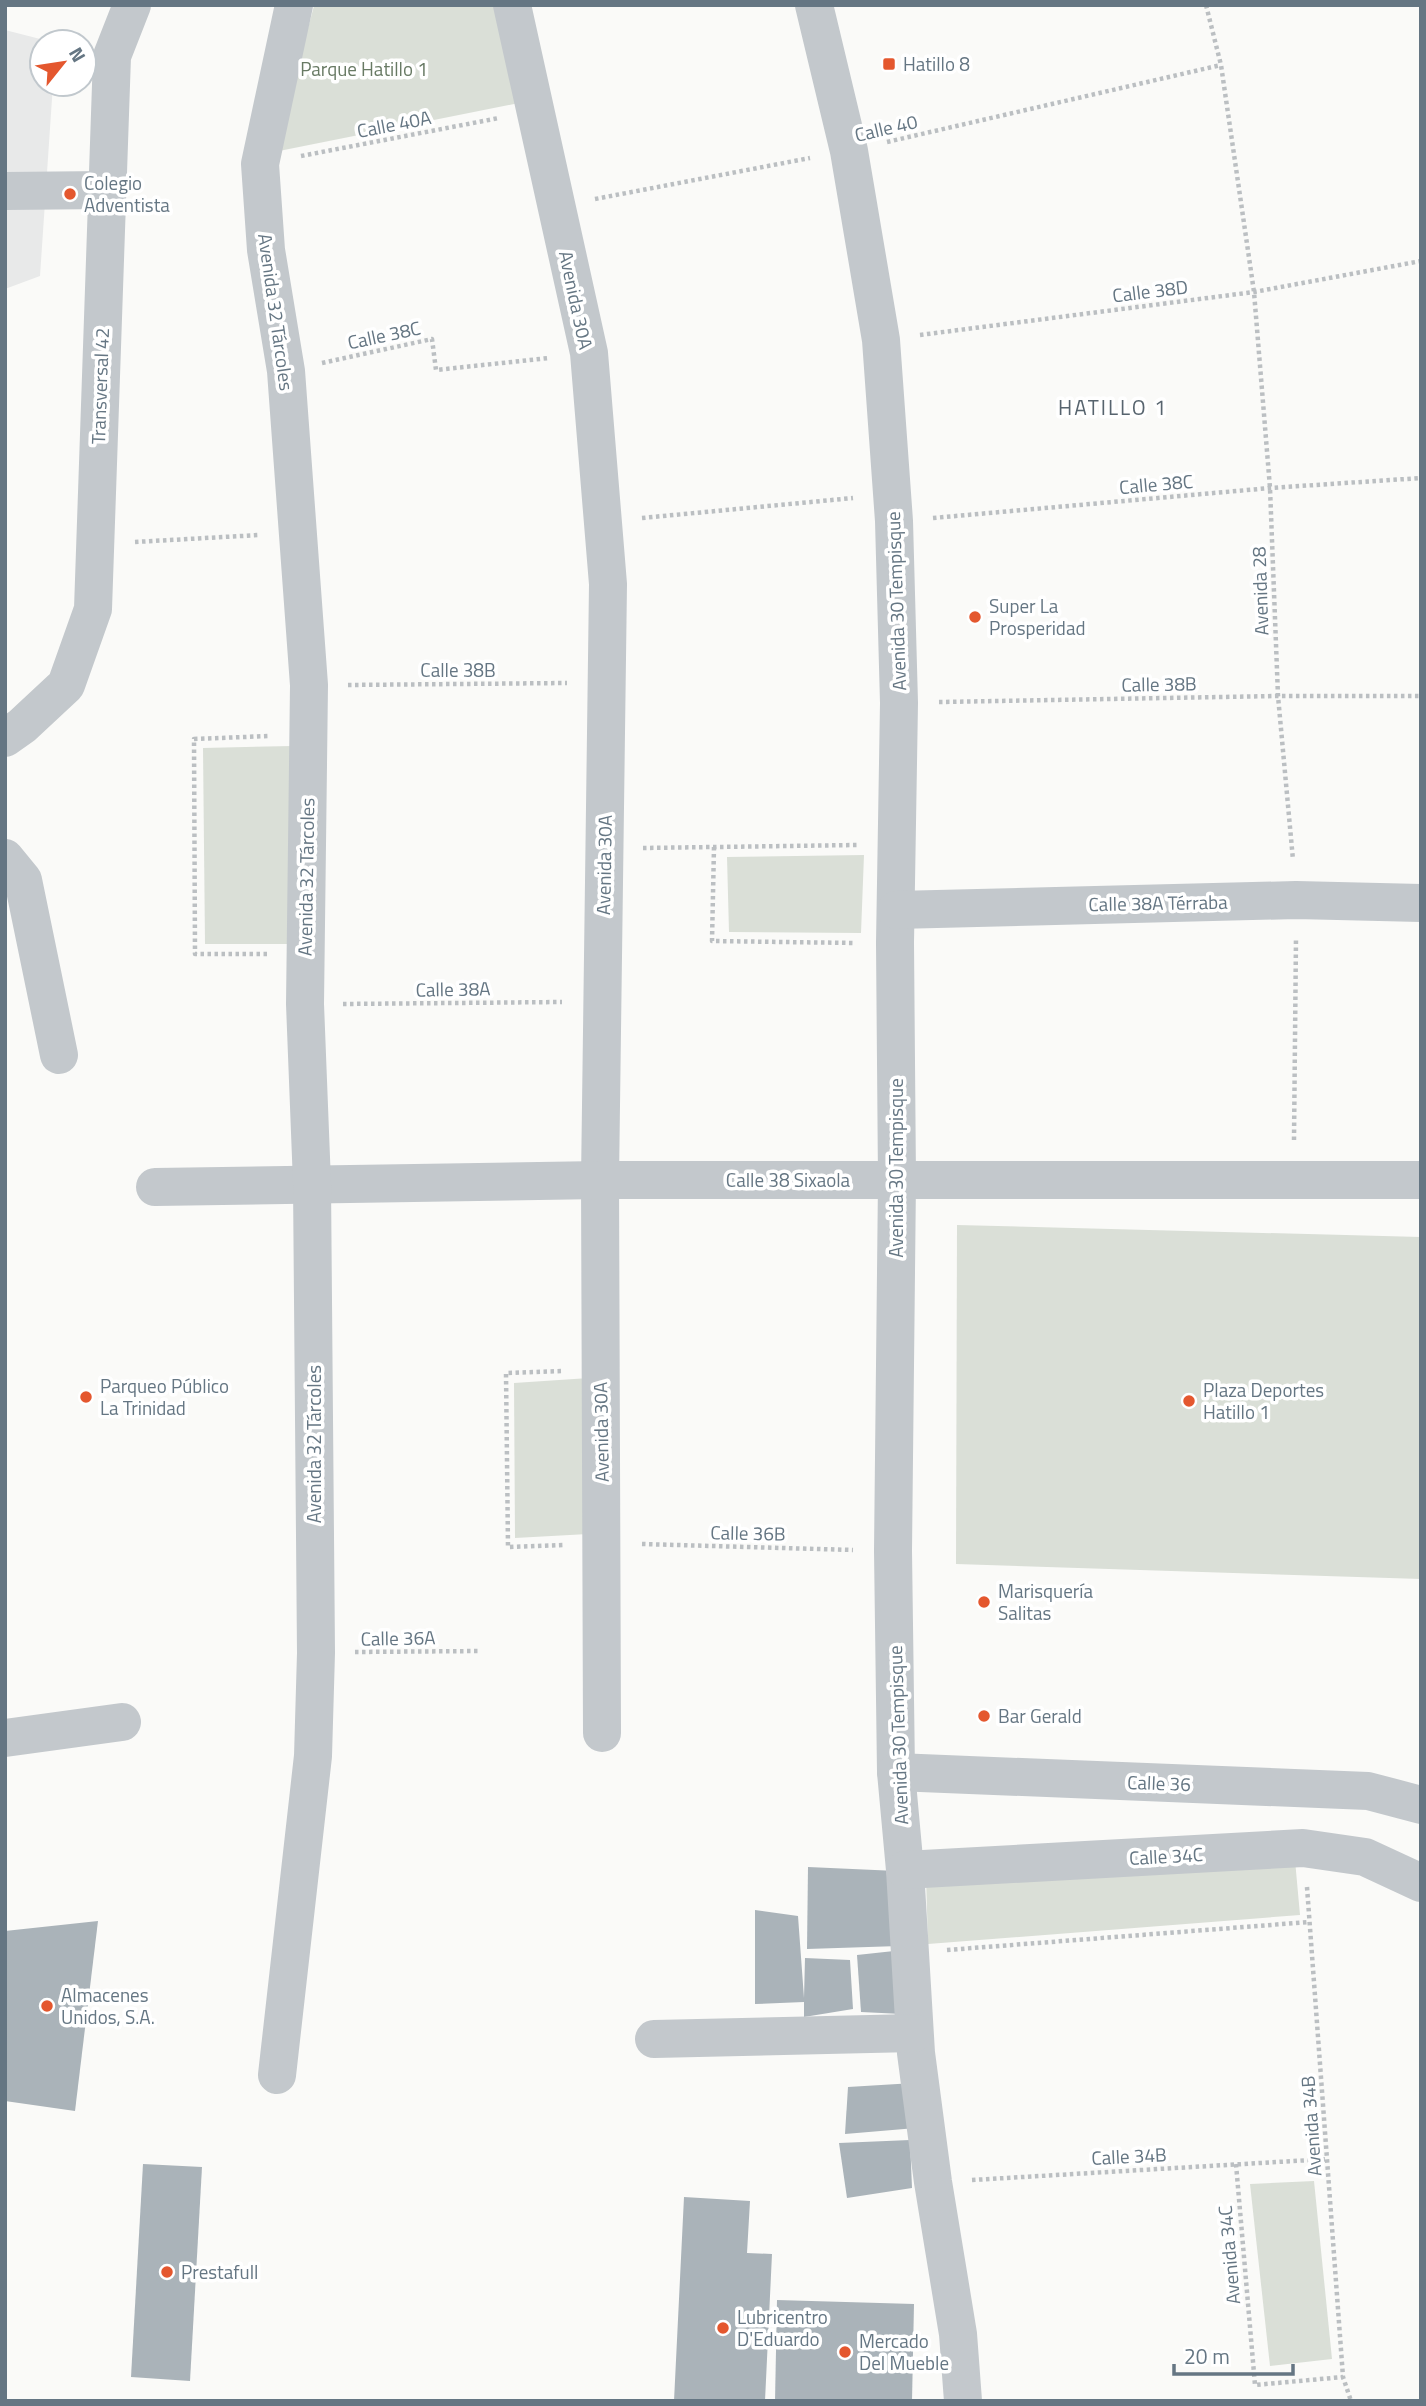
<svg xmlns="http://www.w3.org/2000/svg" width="1426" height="2406" viewBox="0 0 1426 2406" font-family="'Titillium Web',sans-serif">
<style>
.built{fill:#e8e9e9}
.green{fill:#dadfd7}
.building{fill:#aab3b9}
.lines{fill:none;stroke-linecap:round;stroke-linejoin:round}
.path{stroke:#bbbfc2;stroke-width:4.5;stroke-dasharray:3.5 3.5;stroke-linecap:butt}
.minor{stroke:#c3c8cc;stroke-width:38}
.poi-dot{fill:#e4572e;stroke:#fff;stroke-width:2.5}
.labels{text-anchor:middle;stroke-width:7;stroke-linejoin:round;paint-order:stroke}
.poi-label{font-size:19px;fill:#657683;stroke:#fff;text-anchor:start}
.park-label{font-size:19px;fill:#687a64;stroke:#fff}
.street-label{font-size:19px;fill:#657683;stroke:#fff}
.neighbourhood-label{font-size:21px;letter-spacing:2px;fill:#57646e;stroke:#fff}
</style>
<rect width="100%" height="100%" fill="#fafaf8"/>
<path class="built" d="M5,30l47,12h-10v42h11l-13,192 -35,13z"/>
<g class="green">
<path d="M317,5h181l21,98 -245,49 40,-146z"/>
<path d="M292,746l-4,198h-83l-2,-196z"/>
<path d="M864,855l-3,78 -132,-1 -2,-75z"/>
<path d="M957,1225l464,12v342l-465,-15z"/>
<path d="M589,1378l-1,156 -73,4 -1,-155z"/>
<path d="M1295,1860l5,55 -372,29 -2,-67z"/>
<path d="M1314,2181l18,178 -62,7 -20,-182z"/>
</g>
<g class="building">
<path d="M808,1867l89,4 2,75 -92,3z"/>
<path d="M755,1910l43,6 6,82 1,-40 45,2 3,49 -49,8v-15l-49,2z"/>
<path d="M98,1921l-23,190 -70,-10v-170z"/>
<path d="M894,1951l8,63 -41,-2 -4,-57z"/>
<path d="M914,2083l2,45 -71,6 3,-47z"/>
<path d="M910,2140l2,48 -65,10 -8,-55z"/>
<path d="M143,2164l59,3 -12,214 -59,-4z"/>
<path d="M684,2197l66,4 -3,52 25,1 -7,147h-91z"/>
<path d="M777,2300l137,4 -2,97h-137z"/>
</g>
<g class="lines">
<g class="path">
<path d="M1206,5l15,60 33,227 16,196 8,208 15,164"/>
<path d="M887,142l334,-77"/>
<path d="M301,156l198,-38"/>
<path d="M595,199l215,-41"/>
<path d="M920,335l334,-43 167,-31"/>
<path d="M322,363l110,-24 4,31 113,-12"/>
<path d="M642,518l211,-20"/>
<path d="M933,518l337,-30 151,-10"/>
<path d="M135,542l124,-7"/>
<path d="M348,685l219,-2"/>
<path d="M939,702l339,-6h143"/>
<path d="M714,847l-2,94 143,2"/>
<path d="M643,848l215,-3"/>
<path d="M267,954h-72l-1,-215 75,-3"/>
<path d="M343,1004l219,-2"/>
<path d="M1294,1140l2,-202"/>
<path d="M561,1371l-55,2 2,174 55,-2"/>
<path d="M642,1544l211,6"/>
<path d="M355,1652l126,-1"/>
<path d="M1307,1887l36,490 8,24"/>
<path d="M947,1950l362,-28"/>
<path d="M1236,2164l19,221 88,-8"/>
<path d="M972,2180l356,-21"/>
</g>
<g class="minor">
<path d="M512,5l77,348 19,231 -8,596 2,553"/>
<path d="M814,5l35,146 32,189 13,181 5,182 -4,240 2,237 -4,371 3,221 9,98 11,183 17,129 25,152 5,67"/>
<path d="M5,191l101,-1"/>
<path d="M5,738l17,-12 44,-41 27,-76 19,-553 20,-51"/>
<path d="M5,858l18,22 36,175"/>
<path d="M896,910l400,-10 125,3"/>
<path d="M155,1187l445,-7h821"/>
<path d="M5,1738l117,-16"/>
<path d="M896,1772l472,19 53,14"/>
<path d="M905,1870l398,-22 62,9 56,26"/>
<path d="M654,2039l260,-6"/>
<path d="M277,2075l36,-319 3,-103 -4,-470 -7,-179 4,-319 -23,-314 -20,-121 -6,-86 34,-159"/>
</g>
</g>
<g class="poi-dot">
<rect x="882" y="57" width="14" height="14" rx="3.5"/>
<circle cx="70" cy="194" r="7"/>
<circle cx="975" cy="617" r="7"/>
<circle cx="86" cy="1397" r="7"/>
<circle cx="1189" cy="1401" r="7"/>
<circle cx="984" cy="1602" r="7"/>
<circle cx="984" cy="1716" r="7"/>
<circle cx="47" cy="2006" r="7"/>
<circle cx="167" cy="2272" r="7"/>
<circle cx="723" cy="2328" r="7"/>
<circle cx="845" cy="2352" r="7"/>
</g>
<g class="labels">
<g class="poi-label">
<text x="903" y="71">Hatillo 8</text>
<text x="84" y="190">Colegio<tspan x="84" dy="22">Adventista</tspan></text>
<text x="989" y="613">Super La<tspan x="989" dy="22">Prosperidad</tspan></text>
<text x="100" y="1393">Parqueo Público<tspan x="100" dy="22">La Trinidad</tspan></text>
<text x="1203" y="1397">Plaza Deportes<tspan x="1203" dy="22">Hatillo 1</tspan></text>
<text x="998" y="1598">Marisquería<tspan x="998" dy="22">Salitas</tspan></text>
<text x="998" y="1723">Bar Gerald</text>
<text x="61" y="2002">Almacenes<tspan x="61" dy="22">Unidos, S.A.</tspan></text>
<text x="181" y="2279">Prestafull</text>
<text x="737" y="2324">Lubricentro<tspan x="737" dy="22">D'Eduardo</tspan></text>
<text x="859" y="2348">Mercado<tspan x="859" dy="22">Del Mueble</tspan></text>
</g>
<g class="park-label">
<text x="364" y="76">Parque Hatillo 1</text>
</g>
<g class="street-label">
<text transform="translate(394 124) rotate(-11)" y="7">Calle 40A</text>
<text transform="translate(886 128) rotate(-13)" y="7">Calle 40</text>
<text transform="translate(1150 291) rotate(-7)" y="7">Calle 38D</text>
<text transform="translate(576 300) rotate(78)" y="7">Avenida 30A</text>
<text transform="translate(276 312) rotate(82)" y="7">Avenida 32 Tárcoles</text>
<text transform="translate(384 335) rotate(-12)" y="7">Calle 38C</text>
<text transform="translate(100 386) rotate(-88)" y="7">Transversal 42</text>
<text transform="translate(1156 484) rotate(-5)" y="7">Calle 38C</text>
<text transform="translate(1260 591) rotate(-92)" y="7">Avenida 28</text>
<text transform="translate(896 601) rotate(-92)" y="7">Avenida 30 Tempisque</text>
<text x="458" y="677">Calle 38B</text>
<text transform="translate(1159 684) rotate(-1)" y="7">Calle 38B</text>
<text transform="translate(604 865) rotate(-89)" y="7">Avenida 30A</text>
<text transform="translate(306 877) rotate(-89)" y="7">Avenida 32 Tárcoles</text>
<text transform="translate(1158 903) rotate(-1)" y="7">Calle 38A Térraba</text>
<text transform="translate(453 989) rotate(-1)" y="7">Calle 38A</text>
<text transform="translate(896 1168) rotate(-90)" y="7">Avenida 30 Tempisque</text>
<text x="788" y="1187">Calle 38 Sixaola</text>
<text transform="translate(601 1432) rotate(-91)" y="7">Avenida 30A</text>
<text transform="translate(314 1444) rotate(-90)" y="7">Avenida 32 Tárcoles</text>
<text transform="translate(748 1533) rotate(1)" y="7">Calle 36B</text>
<text transform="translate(398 1638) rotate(-1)" y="7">Calle 36A</text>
<text transform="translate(898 1735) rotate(-92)" y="7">Avenida 30 Tempisque</text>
<text transform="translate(1159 1783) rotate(2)" y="7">Calle 36</text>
<text transform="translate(1166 1856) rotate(-3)" y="7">Calle 34C</text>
<text transform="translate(1311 2126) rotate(-94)" y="7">Avenida 34B</text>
<text transform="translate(1129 2156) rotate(-3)" y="7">Calle 34B</text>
<text transform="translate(1229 2255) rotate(-95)" y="7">Avenida 34C</text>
</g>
<g class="neighbourhood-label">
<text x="1113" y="415">HATILLO 1</text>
</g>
</g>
<rect width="1426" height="2406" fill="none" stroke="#657683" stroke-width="14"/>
<g transform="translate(63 63) rotate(60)"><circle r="33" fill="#ffffff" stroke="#c1c8cd" stroke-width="2"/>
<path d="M0-5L12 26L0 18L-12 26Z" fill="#e4572e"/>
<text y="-10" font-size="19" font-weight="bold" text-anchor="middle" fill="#657683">N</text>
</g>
<path d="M1174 2364v10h119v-10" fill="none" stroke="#657683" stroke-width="3.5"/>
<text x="1184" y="2364" font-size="21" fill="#657683" stroke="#ffffff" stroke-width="5" paint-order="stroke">20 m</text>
</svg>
